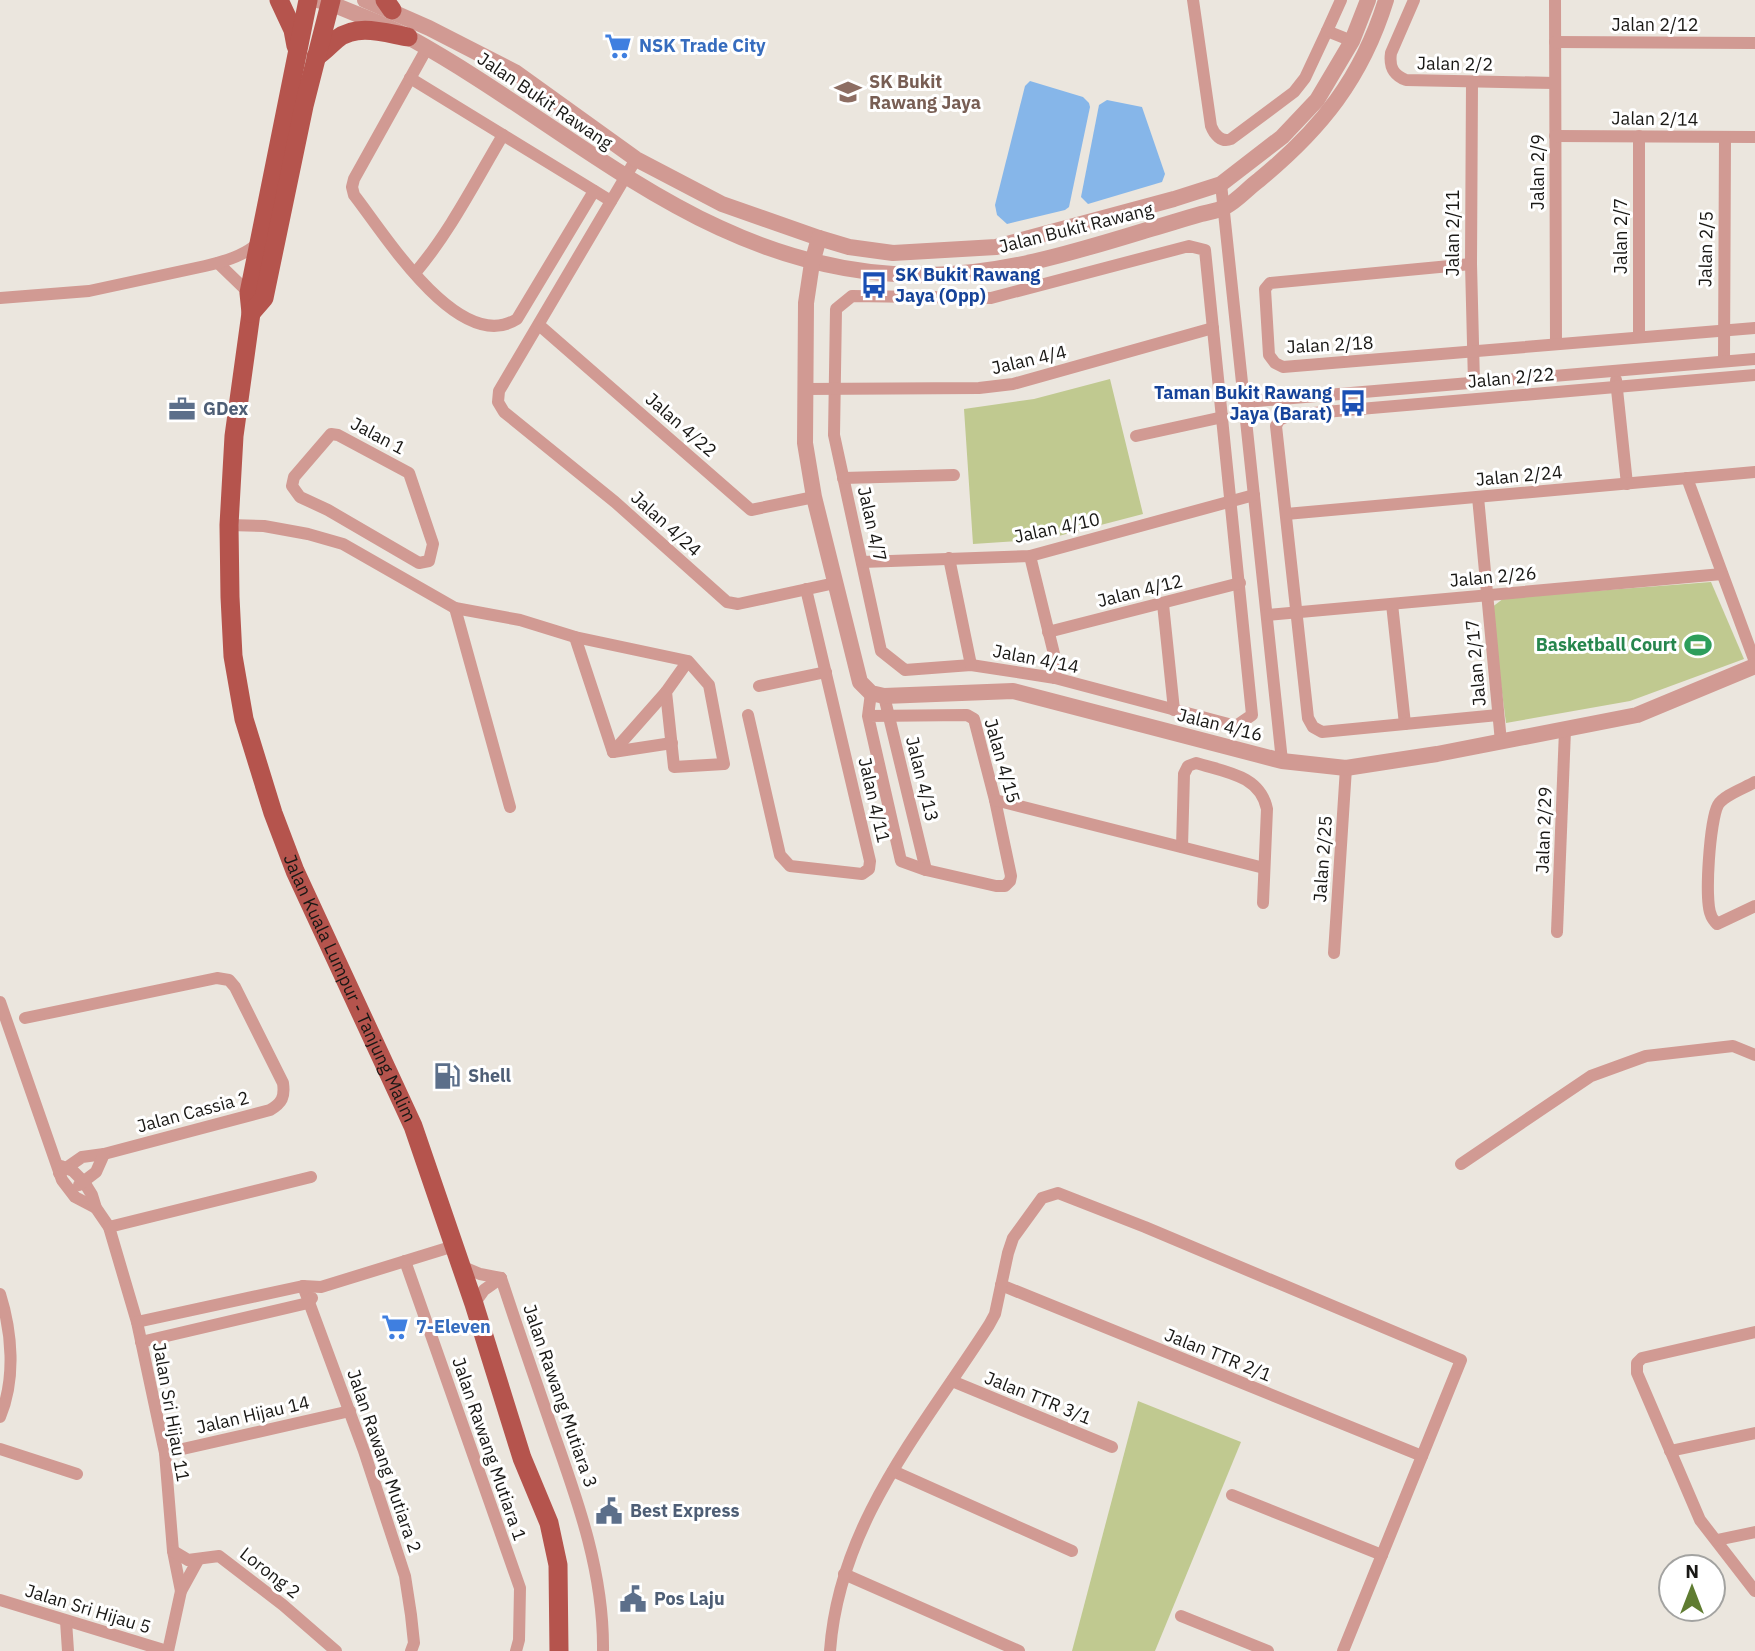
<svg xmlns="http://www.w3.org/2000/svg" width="1755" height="1651" viewBox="0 0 1755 1651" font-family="'IBM Plex Sans',sans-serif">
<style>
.green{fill:#c0c990}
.water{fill:#86b6e9}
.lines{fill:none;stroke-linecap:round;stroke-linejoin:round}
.minor{stroke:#d19a93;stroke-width:12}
.tertiary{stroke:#d19a93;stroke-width:16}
.primary{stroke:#b5544d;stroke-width:19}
.labels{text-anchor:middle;stroke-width:6;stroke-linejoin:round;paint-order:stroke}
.street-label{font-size:18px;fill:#191815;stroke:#fff}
.shop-label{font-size:18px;font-weight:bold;fill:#366cbe;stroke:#fff;text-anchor:start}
.education-label{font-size:18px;font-weight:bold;fill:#785e54;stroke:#fff;text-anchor:start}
.transit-label{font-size:18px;font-weight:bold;fill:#164399;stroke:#fff;text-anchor:start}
.service-label{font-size:18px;font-weight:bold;fill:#4e5e75;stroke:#fff;text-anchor:start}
.leisure-label{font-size:18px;font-weight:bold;fill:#27864d;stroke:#fff;text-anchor:end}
</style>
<rect width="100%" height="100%" fill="#ebe6de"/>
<g class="green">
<path d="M1110,379l33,135 -96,25 -74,5 -9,-135 70,-10z"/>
<path d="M1711,582l33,77 -114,42 -124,22 -15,-115 13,-10z"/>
<path d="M1138,1401l103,41 -86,209h-83z"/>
</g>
<g class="water">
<path d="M1030,81l53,16 6,6 1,4 -21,100 -4,3 -58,14 -10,-9 -2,-10 30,-119z"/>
<path d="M1107,100l35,7 23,67 -3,8 -74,22 -7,-7 18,-92z"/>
</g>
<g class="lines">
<g class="minor">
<path d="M1193,0l18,126c3,8 10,17 20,13l63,-47 11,-14 22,-47 25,10"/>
<path d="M1414,0l-23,53c-2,14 2,22 15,27l149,3"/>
<path d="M1555,0l1,344"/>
<path d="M1327,31l14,-31"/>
<path d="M1555,42l200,1"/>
<path d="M427,48l-73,131 -2,8 2,8c30,38 105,161 163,124l77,-128"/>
<path d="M410,78l201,123"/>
<path d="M1472,83l-1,181 3,119"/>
<path d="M1555,136l200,1"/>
<path d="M636,159l-137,232 -1,11 6,10 111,90 112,100 11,2 97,-21"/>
<path d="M1221,184l61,577"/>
<path d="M1189,246l16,4 47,465 -16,11 -181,-48 -84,-13 -66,5 -24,-19 -47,-216 2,-126 16,-13 139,2z"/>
<path d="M218,263l31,30"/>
<path d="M1471,264l-201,19 -5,6 4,66 6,8 8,4 472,-39"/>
<path d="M415,273c35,-41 60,-91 88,-138"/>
<path d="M0,298l89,-7 116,-25c18,-4 42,-11 55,-25"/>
<path d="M539,325l212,185 63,-13"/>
<path d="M1639,336v-200"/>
<path d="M1724,361l1,-224"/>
<path d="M1616,380l11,104"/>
<path d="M805,389l174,-1 34,-4 200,-56"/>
<path d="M1245,402l510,-43"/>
<path d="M331,434l7,1 71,38 24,71 -4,17 -10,2 -91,-53 -28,-13 -8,-11 2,-9z"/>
<path d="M1136,436l87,-19"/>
<path d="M843,478l111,-3"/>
<path d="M1687,478l68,184"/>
<path d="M1478,497l23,245"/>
<path d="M1286,514l469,-42"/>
<path d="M229,525l35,1 44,8 35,10 112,64 65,12 55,17 113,24 21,24 15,79 -50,3 -8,-75 22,-31"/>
<path d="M1030,556l26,106 -1,16"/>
<path d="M949,558l22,107"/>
<path d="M862,562l168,-6 224,-61"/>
<path d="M1163,604l11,106"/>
<path d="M1392,604l13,120"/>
<path d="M455,608l55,199"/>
<path d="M1267,615l455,-41"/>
<path d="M1048,632l192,-49"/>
<path d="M575,637l38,115 59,-9"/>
<path d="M759,686l67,-14"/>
<path d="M884,696l42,174"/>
<path d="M748,715l32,140 10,11 72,8 7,-5 1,-8 -64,-272"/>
<path d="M1498,715l-176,17 -9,-5 -5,-9 -32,-292 3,-6 11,-5 465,-40"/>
<path d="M868,716l99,-1 7,4 21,81 16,76 -1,5 -5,5h-9l-70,-16 -25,-9 -33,-145 3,-23"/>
<path d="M613,752l53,-60"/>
<path d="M1755,782c-10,6 -31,13 -37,23 -8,15 -14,95 -7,110 0,2 5,8 6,9l38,-18"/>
<path d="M995,800l269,68"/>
<path d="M1182,847l2,-73 4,-8 8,-3c29,9 64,12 71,46l-4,94"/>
<path d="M1557,932l8,-202"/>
<path d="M1334,953l12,-185"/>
<path d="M0,1002l62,178 13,17 21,11"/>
<path d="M25,1018l192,-40 12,2 6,7 48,96c2,14 -1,20 -13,27l-166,44 -22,3 -23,16"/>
<path d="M1461,1164l130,-88 55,-20 87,-10 22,9"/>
<path d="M61,1166l12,5 11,11 8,13 4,13 13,19 28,95 28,131 8,98 8,40"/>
<path d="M79,1185l17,-13 8,-18"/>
<path d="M109,1227l202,-50"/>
<path d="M405,1261l115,327 -1,52 -3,11"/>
<path d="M461,1266l19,8 21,4"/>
<path d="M501,1278c17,52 35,104 53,156 25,70 50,141 49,217"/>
<path d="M1001,1285l421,171"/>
<path d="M303,1286l61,165 41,125 6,39 3,28 -3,8"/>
<path d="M0,1294c12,38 16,85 0,123"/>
<path d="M474,1304l10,-14 17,-12"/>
<path d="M137,1322l166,-36 18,1 133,-41"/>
<path d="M1755,1332l-113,26 -5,5v10l63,147 55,71"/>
<path d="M141,1342l167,-39 4,-5"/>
<path d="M952,1381l160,66"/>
<path d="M0,1449l77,25"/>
<path d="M1670,1451l85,-18"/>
<path d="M165,1453l185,-42"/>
<path d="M893,1471l179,80"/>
<path d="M1232,1495l150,60"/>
<path d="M1717,1540l38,-8"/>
<path d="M173,1551l15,9 31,-4 64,49 53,46"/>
<path d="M844,1574l175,77"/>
<path d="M0,1600l167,51"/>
<path d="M1181,1616l87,35"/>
<path d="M66,1621l2,30"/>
<path d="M168,1651l13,-60 17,-31"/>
<path d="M830,1651c9,-128 93,-223 159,-326l6,-11 13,-61 5,-15 29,-40 16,-5 87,34 316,133 -118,291"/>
</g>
<g class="tertiary">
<path d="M317,0l13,3c27,12 55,21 80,35 170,94 303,237 512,237 76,1 153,-23 225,-45 18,-5 36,-11 54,-16 7,-2 17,-3 24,-7 12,-6 23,-19 34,-27 62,-51 103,-102 127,-180"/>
<path d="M365,0l64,28 86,44 121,87 86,45 97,34 30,9 44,6 103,-6 178,-48 47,-15 61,-47 35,-37 35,-59 16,-41"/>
<path d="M819,238l-7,25 -6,40 -1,140 9,54 46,185 11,11 13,3 129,-5 269,70 64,7 91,-14 200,-39 118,-49"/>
</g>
<g class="primary">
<path d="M279,0l14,30 3,16"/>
<path id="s1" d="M308,0l-59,293 2,20 -17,123 -5,89 1,72 3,59 11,63 29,94 22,58 118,255 61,178 48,154 27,65 9,42 1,86"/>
<path d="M385,0l7,10"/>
<path d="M316,57c8,-5 14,-12 21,-18 20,-16 48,-6 71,-2"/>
<path d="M251,313l13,-15 40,-192 27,-106"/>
</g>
</g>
<defs>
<symbol id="supermarket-bare" viewBox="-9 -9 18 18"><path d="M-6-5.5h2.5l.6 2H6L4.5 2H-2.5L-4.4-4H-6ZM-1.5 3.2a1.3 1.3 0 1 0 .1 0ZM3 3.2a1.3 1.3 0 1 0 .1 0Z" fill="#3f7fe0" stroke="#fff" stroke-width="2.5" paint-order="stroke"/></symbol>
<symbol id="school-bare" viewBox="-9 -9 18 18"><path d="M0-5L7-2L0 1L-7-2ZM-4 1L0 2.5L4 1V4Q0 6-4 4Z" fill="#8d6e63" stroke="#fff" stroke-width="2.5" paint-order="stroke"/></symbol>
<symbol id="bus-bare" viewBox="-9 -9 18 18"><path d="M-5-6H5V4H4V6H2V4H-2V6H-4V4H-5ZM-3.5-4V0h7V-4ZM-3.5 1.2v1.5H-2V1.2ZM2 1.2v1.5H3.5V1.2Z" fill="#1a4fb4" stroke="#fff" stroke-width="2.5" paint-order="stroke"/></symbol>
<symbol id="office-bare" viewBox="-9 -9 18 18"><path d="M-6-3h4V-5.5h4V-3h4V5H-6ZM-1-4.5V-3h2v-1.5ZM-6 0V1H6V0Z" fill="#5c6f8a" stroke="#fff" stroke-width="2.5" paint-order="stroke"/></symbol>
<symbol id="stadium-bare" viewBox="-9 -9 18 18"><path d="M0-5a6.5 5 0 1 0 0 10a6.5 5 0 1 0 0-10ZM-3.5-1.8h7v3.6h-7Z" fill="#2e9e5b" stroke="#fff" stroke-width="2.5" paint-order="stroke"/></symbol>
<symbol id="fuel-bare" viewBox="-9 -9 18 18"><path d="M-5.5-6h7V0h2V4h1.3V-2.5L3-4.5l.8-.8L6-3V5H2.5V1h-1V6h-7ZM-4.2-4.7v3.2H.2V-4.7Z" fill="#5c6f8a" stroke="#fff" stroke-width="2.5" paint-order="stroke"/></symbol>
<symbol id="civic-bare" viewBox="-9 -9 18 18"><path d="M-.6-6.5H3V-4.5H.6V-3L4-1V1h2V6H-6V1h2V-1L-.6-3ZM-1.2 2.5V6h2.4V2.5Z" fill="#5c6f8a" stroke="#fff" stroke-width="2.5" paint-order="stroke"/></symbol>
</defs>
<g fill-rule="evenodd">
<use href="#supermarket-bare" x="599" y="27" width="38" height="38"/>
<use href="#school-bare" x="829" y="73" width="38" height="38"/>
<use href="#bus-bare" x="855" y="266" width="38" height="38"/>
<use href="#bus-bare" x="1334" y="384" width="38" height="38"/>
<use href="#office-bare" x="163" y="390" width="38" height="38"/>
<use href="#stadium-bare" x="1679" y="626" width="38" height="38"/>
<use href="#fuel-bare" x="428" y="1057" width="38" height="38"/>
<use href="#supermarket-bare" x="376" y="1308" width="38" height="38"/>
<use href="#civic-bare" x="590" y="1492" width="38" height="38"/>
<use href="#civic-bare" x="614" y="1580" width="38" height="38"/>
</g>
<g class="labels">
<g class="street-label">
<text x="1655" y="31">Jalan 2/12</text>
<text transform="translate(1455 64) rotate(1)" y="6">Jalan 2/2</text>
<text transform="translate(545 101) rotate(34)" y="6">Jalan Bukit Rawang</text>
<text transform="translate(1655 119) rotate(1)" y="6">Jalan 2/14</text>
<text transform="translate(1538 172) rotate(-90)" y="6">Jalan 2/9</text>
<text transform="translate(1076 228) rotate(-14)" y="6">Jalan Bukit Rawang</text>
<text transform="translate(1453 233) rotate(-90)" y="6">Jalan 2/11</text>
<text transform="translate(1621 236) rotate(-90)" y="6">Jalan 2/7</text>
<text transform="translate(1706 249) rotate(-89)" y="6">Jalan 2/5</text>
<text transform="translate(1330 345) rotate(-3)" y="6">Jalan 2/18</text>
<text transform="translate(1029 360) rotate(-13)" y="6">Jalan 4/4</text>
<text transform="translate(1511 378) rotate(-5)" y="6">Jalan 2/22</text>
<text transform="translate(681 425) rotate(41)" y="6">Jalan 4/22</text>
<text transform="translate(378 436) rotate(28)" y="6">Jalan 1</text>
<text transform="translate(1519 476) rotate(-5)" y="6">Jalan 2/24</text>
<text transform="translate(666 524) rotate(42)" y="6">Jalan 4/24</text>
<text transform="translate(872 524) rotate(77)" y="6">Jalan 4/7</text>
<text transform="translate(1057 528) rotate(-12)" y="6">Jalan 4/10</text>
<text transform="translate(1493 577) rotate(-5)" y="6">Jalan 2/26</text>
<text transform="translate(1140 591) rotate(-14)" y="6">Jalan 4/12</text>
<text transform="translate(1036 659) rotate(11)" y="6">Jalan 4/14</text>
<text transform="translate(1476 663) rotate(-95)" y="6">Jalan 2/17</text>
<text transform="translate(1220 725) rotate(14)" y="6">Jalan 4/16</text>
<text transform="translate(1002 761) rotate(74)" y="6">Jalan 4/15</text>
<text transform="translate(922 779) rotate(76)" y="6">Jalan 4/13</text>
<text transform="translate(874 800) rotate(77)" y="6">Jalan 4/11</text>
<text transform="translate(1544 830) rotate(-88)" y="6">Jalan 2/29</text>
<text transform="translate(1323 859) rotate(-86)" y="6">Jalan 2/25</text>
<text dy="6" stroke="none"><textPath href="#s1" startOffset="1017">Jalan Kuala Lumpur - Tanjung Malim</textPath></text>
<text transform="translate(193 1112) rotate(-15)" y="6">Jalan Cassia 2</text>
<text transform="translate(1218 1355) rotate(22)" y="6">Jalan TTR 2/1</text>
<text transform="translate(560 1396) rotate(71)" y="6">Jalan Rawang Mutiara 3</text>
<text transform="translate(1038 1398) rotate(22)" y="6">Jalan TTR 3/1</text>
<text transform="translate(171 1412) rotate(80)" y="6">Jalan Sri Hijau 11</text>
<text transform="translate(253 1415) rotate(-13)" y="6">Jalan Hijau 14</text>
<text transform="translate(489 1449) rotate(71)" y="6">Jalan Rawang Mutiara 1</text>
<text transform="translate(384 1461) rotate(71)" y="6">Jalan Rawang Mutiara 2</text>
<text transform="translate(270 1573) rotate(38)" y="6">Lorong 2</text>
<text transform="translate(88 1609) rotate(17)" y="6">Jalan Sri Hijau 5</text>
</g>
<g class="shop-label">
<text x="639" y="52">NSK Trade City</text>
<text x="416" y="1333">7-Eleven</text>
</g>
<g class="education-label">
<text x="869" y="88">SK Bukit<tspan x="869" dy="21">Rawang Jaya</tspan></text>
</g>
<g class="transit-label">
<text x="895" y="281">SK Bukit Rawang<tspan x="895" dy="21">Jaya (Opp)</tspan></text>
<text x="1332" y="399" text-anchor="end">Taman Bukit Rawang<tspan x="1332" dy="21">Jaya (Barat)</tspan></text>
</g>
<g class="service-label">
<text x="203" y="415">GDex</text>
<text x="468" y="1082">Shell</text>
<text x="630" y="1517">Best Express</text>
<text x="654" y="1605">Pos Laju</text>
</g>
<g class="leisure-label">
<text x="1677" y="651">Basketball Court</text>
</g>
</g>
<g transform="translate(1692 1588)"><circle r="33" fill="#ffffff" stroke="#a3a3a1" stroke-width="2"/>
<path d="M0-5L12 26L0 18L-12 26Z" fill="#5f7c31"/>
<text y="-10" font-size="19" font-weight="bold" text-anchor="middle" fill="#191815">N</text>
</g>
</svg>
